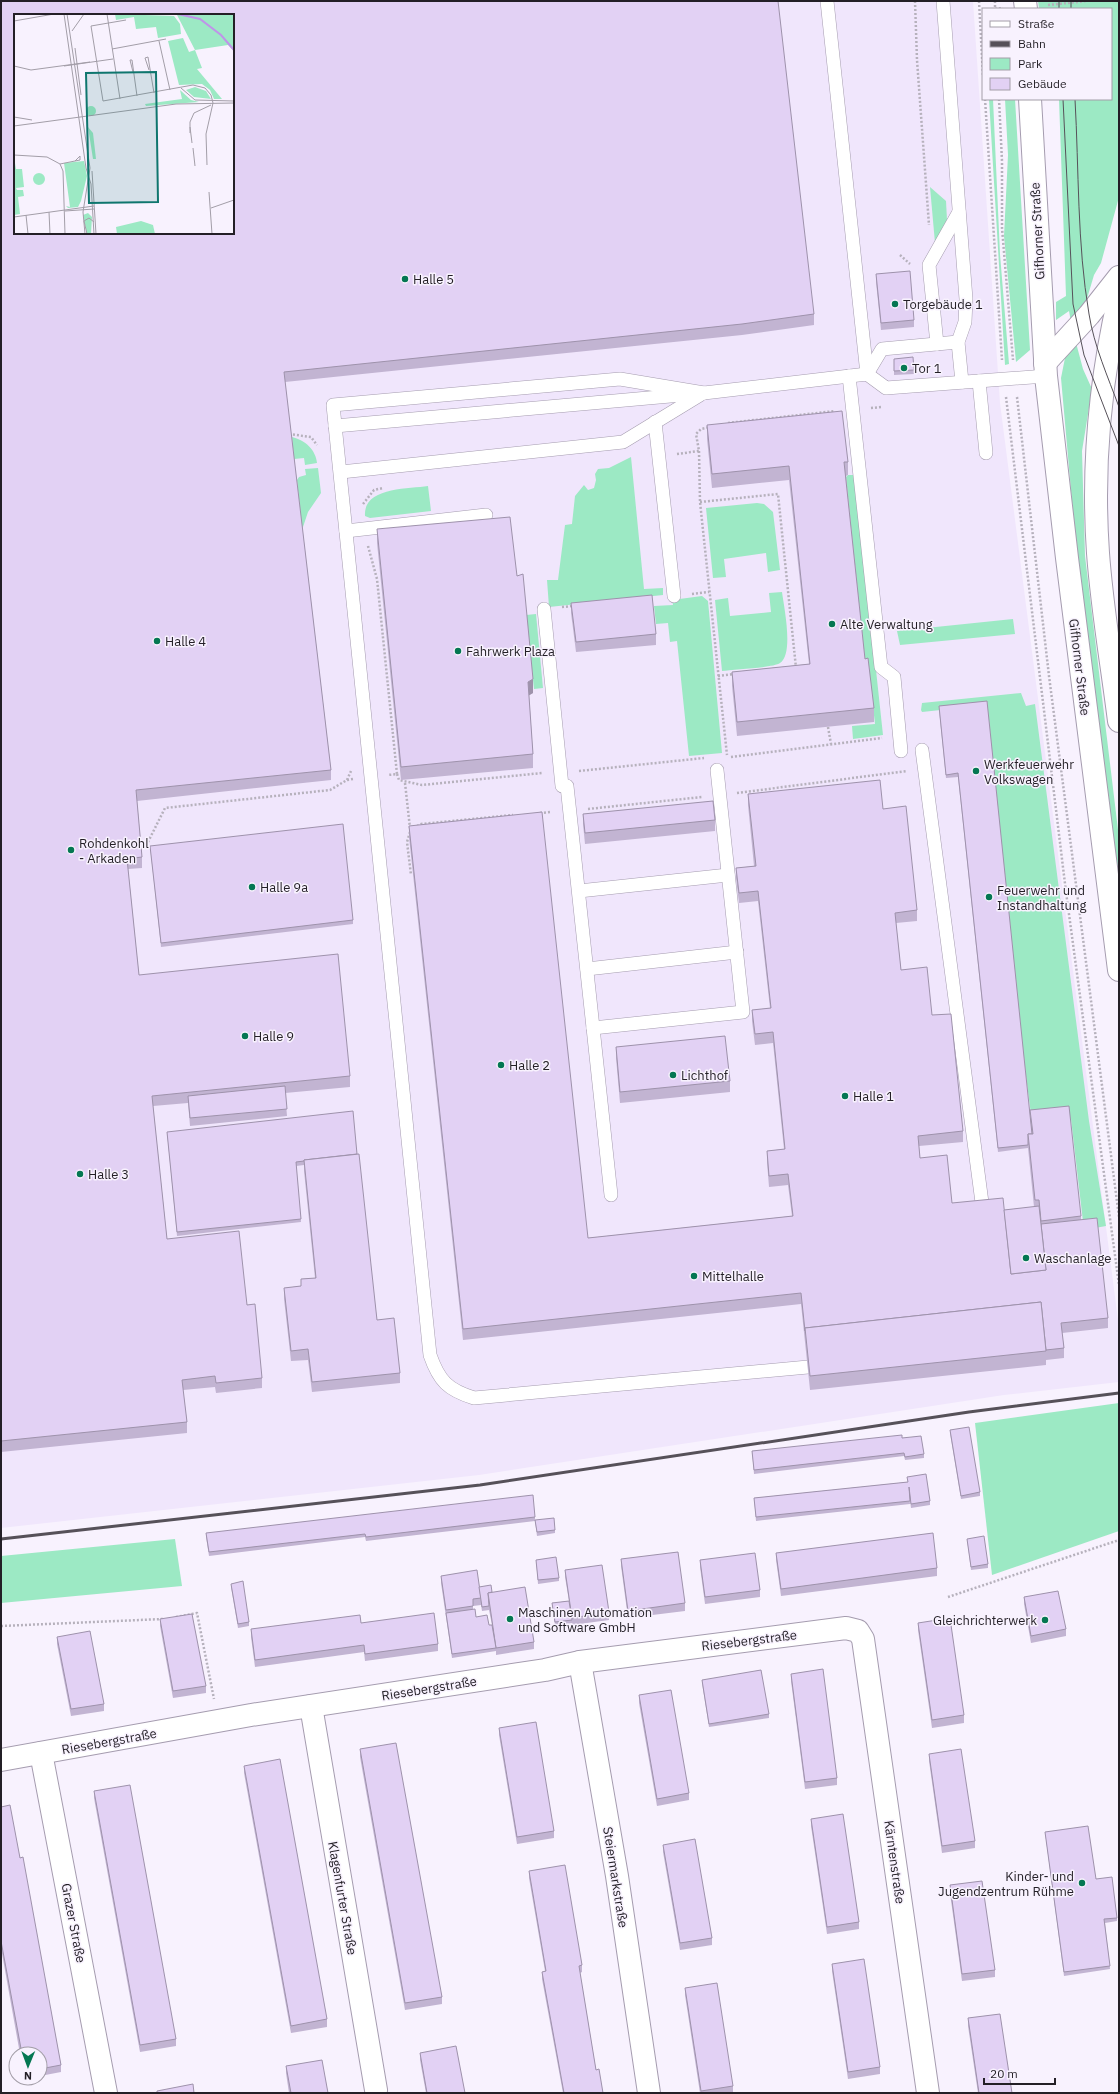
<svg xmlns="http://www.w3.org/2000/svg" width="1120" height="2094" viewBox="0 0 1120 2094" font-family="'IBM Plex Sans',sans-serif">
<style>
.built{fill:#f0e6fc;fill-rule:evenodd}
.green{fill:#9ce9c4}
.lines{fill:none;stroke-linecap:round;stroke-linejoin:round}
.lane-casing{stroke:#a59caf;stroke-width:14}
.street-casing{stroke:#a59caf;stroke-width:24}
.secondary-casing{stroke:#a59caf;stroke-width:24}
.path{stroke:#b6b1bc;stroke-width:2.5;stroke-dasharray:2 2;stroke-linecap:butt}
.lane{stroke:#fff;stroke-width:13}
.street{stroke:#fff;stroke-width:22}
.secondary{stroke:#fff;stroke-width:22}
.tram{stroke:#565159;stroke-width:1}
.rail{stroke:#565159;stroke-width:3}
.wall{fill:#c2b4d2;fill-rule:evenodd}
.shaded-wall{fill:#9e92ab}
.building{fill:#e2d1f4;stroke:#9e92ab;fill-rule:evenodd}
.poi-dot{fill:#047752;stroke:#f8f2fe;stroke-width:1.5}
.labels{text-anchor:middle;stroke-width:3;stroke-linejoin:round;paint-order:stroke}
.street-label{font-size:13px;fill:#231f26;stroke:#f8f2fe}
.poi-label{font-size:13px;fill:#231f26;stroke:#f8f2fe;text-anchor:start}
.inset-river{fill:none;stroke:#bf94e9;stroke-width:2}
.inset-road{fill:none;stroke:#a39ea8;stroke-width:1}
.view{fill:#0f766e;fill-opacity:0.15;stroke:#0f766e;stroke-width:2}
.inset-edge{fill:none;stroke:#231f26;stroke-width:2}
</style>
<rect width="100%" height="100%" fill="#f8f2fe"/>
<path class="built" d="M1,1h972l27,402 119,925v54l-115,13 -525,80 -478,53zM15,15h218v218h-218z"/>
<g class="green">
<path d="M1038,1h81v196l-18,66 -7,12 -19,64 8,30 9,20 -10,62 3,105 34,282v51l-40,-309 -18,-202 6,-30 7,-9 -5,-28 -13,9v-18l10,-6 -7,-197h52v-90h-72z"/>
<path d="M989,99h4l7,155 9,110 -4,1z"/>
<path d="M1005,99h10l15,251 -14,12 -12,-126 4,-81z"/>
<path d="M930,187l16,14 1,19 -12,23z"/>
<path d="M292,437c13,3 24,13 25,26l-12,2 -1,-7 -10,1z"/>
<path d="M631,457l13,132 19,-1v7l-114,12 -2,-27h11l7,-55 7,-1 3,-28 9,-11 4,5 6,-2 2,-8 -1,-6 3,-5 11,-1z"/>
<path d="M318,468l3,25 -13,19 -6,18 -5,-50 2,-3 7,-2 -1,-6z"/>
<path d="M848,475h7l28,260 -30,4 -1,-13 23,-2 -6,-53h-3l-20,-194z"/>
<path d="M428,486l3,25 -61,7 -5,-2c-2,-29 43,-27 63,-30z"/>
<path d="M757,503l7,1 9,8 7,58 -12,2 -2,-19 -42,6 2,18 -13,1 -7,-70z"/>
<path d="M782,592c2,15 12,62 -2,71 -7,5 -47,6 -58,8l-7,-71 13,-2 2,18 41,-4 -2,-19z"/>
<path d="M702,596l6,5 14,152 -33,3 -12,-115 -7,1 -2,-19 -12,1 -2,-18 19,-1 -1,-5z"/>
<path d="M536,614l7,74 -9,1 -8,-74z"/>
<path d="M1013,619l2,15 -115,11 -3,-14z"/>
<path d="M1021,693l5,13 9,-2 54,417 17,105 -22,4 -13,-111 -39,3 -10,-76 -35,-341 -65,7 -1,-2 1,-7z"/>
<path d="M1119,1403v128l-127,44 -17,-152z"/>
<path d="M175,1539l7,47 -181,17v-47z"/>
</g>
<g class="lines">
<defs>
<g id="lane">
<path d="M827,1l40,373"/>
<path d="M943,1l23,298 -1,23 -7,20 4,40"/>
<path d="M937,344l-8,-79 30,-53"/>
<path d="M867,374l15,-25 76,-7"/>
<path d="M849,376l32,291 13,10 7,74"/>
<path d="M979,381l7,72"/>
<path d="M704,393l-84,-14 -287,26 97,950c9,26 18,35 44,43l334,-31"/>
<path d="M655,422l19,174"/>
<path d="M335,426l369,-33 163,-19 19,14 160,-12"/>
<path d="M341,472l282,-30 77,-47"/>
<path d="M346,531l140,-16"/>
<path d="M544,609l18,177"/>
<path d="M922,750l61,460"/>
<path d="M567,786l44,409"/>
<path d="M579,891l149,-16"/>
<path d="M587,969l150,-17"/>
<path d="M593,1028l150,-16 -26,-242"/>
</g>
<g id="street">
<path d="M1045,363l44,-48 30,-38"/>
<path d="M580,1662l37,214 32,217"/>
<path d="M311,1706l65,384"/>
<path d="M41,1753l65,340"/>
<path d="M1,1760l250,-45 294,-45 35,-8 266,-34 12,3 5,8 65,454"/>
</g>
<g id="secondary">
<path d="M1025,1l1,8"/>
<path d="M1030,99l16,277 21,182 52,412"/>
<path d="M1119,298c-19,83 -27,169 -21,255 4,56 14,112 21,168"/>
</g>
</defs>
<use href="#lane" class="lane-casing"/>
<use href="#street" class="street-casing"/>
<use href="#secondary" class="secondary-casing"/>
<g class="path">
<path d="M915,1l2,59 12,165"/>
<path d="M979,1l4,75"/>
<path d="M995,1v8"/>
<path d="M1048,5l39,-4"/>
<path d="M995,9l8,-1"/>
<path d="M985,99l17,261"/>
<path d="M999,99l3,62v67l11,132"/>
<path d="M900,255l10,9"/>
<path d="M1006,397l60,495 53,393"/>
<path d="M1017,397l32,279 70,541"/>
<path d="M871,408l11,-1"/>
<path d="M728,423l107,-12"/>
<path d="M289,434l22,3 6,8"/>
<path d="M699,451l1,51 27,253"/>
<path d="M677,454l22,-3 -3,-17 5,-5 9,-2"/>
<path d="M700,502l78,-8 18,174"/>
<path d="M363,504l11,-14 9,-2"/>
<path d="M368,546l9,33 20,195 -9,1"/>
<path d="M692,594l17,-2"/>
<path d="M562,607l11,-1"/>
<path d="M718,676l17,-2"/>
<path d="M828,727l3,17"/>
<path d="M731,757l151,-19"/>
<path d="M579,771l125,-13"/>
<path d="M397,774l2,6 23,5 120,-12"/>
<path d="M347,780l4,-9"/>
<path d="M405,783l5,45"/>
<path d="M737,793l170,-22"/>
<path d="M588,809l114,-12"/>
<path d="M540,813l11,-1"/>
<path d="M417,826l4,-2 92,-9"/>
<path d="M410,832l-3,10 4,33"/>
<path d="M139,850l8,-6 18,-36 165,-18 17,-10 6,-1"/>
<path d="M948,1597l171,-57"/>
<path d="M176,1617l21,-4 17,86"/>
<path d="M1,1626l162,-7"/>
</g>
<use href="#lane" class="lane"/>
<use href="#street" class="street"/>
<use href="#secondary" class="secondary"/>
<g class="tram">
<path d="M1059,1v8"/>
<path d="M1071,1v8"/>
<path d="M1063,99l10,205 11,51 35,91"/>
<path d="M1075,99c4,71 2,145 14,215 5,32 19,63 30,93"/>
</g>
<path class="rail" d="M1,1539l479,-54 489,-73 150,-19"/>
</g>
<g class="wall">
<path d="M1,1l813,313v11l-72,10 -457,47 46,388v10l-194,21 5,56v11l-14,1 11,106 211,101v11l-65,6 2,23 -97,10 -2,-23 -35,3 14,133 80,66 15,73v10l-46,5 -1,-6 -32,3 4,32v11l-186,19z"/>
<path d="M876,274l38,46v7l-33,3 -5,-48z"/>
<path d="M894,359l20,11v4l-20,1z"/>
<path d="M707,425l141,37v13l-2,1 19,183 9,49v14l-137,14 -5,-50v-14l77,-8 -20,-184 -77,8 -5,-49z"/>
<path d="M377,529l140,47 16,117 -4,2 4,59v14l-132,12 -24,-237z"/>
<path d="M571,603l85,31v11l-80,7 -5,-39z"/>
<path d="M987,701l43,419v-10l51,106v4l27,98v10l-46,5 2,15v10l-18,2v5l-236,25 -9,-86 -338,36 -54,-503v-11l179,412 204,-22 -4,-31 -19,2 -2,-25v-11l17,-2 -11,-106 -18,2 -3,-24v-11l18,-2 -12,-107 -19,2 -3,-25v-10l18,-2 -6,-61v-11l135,15 34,101v11l-21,2 5,47 31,45 31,116v11l-44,4 1,12 32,45 52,7 30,-3 -6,-59 -30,4 -40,-375 -12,1 -7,-68v-4z"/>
<path d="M583,814l132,6v11l-130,13 -2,-20z"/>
<path d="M150,846l203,74v4l-192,23z"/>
<path d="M616,1047l114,34v11l-110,11 -4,-45z"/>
<path d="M167,1132l190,22 20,166 23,53v10l-88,9 -4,-32 -17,1 -7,-62v-11l17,-2v-7l14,-1 -11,-107v-6l-8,1 5,56 -124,14z"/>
<path d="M950,1430l30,62v4l-19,3 -11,-66z"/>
<path d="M902,1438l22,16v4l-19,2 -1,-4 -150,18 -2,-23z"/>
<path d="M907,1477l23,24v4l-19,3 -2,-15 1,11 -154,17 -2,-23 154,-16z"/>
<path d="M535,1517v3l20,10v3l-18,3 -2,-15 -169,20 -1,-4 -156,19 -3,-19v-4z"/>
<path d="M967,1539l21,25v4l-17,2z"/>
<path d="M776,1553l161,15v8l-156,20 -5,-36z"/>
<path d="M621,1559l64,44v8l-57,7 -7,-52z"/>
<path d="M536,1560l23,18v3l-21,3z"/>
<path d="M700,1560l60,30v7l-55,7 -5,-37z"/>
<path d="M565,1570l44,42v8l-37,5v-2l-17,3 -3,-23 17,-2 -4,-24z"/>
<path d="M441,1576l38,11 13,5 42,50v7l-38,6v-4l-44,7 -11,-75zM481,1605l1,6 7,-1 3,15h-3l-13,-8 -3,-8v-3z"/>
<path d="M231,1584l18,38v4l-11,2 -7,-41z"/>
<path d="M1024,1597l42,32v7l-35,7 -7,-39z"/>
<path d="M160,1619l46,67v7l-33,5 -13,-72z"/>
<path d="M361,1623l77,21v7l-73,10 -1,-9 -109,15 -4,-30v-8z"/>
<path d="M918,1623l46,92v8l-32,5 -14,-98z"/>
<path d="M57,1637l47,67v7l-33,5 -14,-72z"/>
<path d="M791,1674l46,104v7l-32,4 -14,-108z"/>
<path d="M702,1680l67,34v4l-60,9 -7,-44z"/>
<path d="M639,1695l50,98v7l-32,6 -18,-103z"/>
<path d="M499,1728l55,103v7l-37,6 -18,-109z"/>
<path d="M360,1749l82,248v7l-37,6 -45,-253z"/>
<path d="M929,1754l46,87v7l-33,5 -13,-92z"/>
<path d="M244,1766l83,253v8l-36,6 -47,-260z"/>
<path d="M94,1791l82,248v7l-36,6 -46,-254z"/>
<path d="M1,1807l19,51 41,207v7l-21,4v-22h-20l-19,-106z"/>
<path d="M811,1819l48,103v7l-32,5 -16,-108z"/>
<path d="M1045,1832l51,47 21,39v3l-12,2 5,46 -46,7z"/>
<path d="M663,1845l49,93v7l-32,5 -17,-98z"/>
<path d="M529,1871l53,94v7l-2,1 16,97 7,23h-40l-21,-114v-7l3,-1 -16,-93z"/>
<path d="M950,1885l45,85v7l-33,4 -12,-88z"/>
<path d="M832,1964l48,103v7l-32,5 -16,-108z"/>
<path d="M685,1988l48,98v7h-33l-15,-98z"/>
<path d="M968,2018l44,75h-34l-10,-67z"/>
<path d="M420,2053l45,40h-39l-6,-33z"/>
<path d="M286,2066l42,27h-39l-3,-20z"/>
</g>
<path class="shaded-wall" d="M533,679v14l-5,3v-14z"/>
<g class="building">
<path d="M1,1h777l36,313 -72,10 -458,48 47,398 -195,20 6,67 -15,2 12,116 199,-21 12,122 -198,20 15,143 72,-8 8,74 8,-1 7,74 -46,5 -1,-7 -33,4 5,42 -186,19zM15,15h218v218h-218z"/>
<path d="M910,271l4,49 -33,3 -5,-49z"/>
<path d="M913,357l1,13 -20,1v-12z"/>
<path d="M842,411l6,51h-4l21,197 3,-1 6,50 -137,14 -5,-50 78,-8 -21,-198 -77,8 -5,-49z"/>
<path d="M510,517l7,59 6,-2 10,105 -5,3 5,72 -132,13 -24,-238z"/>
<path d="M652,595l4,39 -80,8 -5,-39z"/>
<path d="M987,701l45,433h-4v11l-30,3 -40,-375 -12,2 -7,-69z"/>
<path d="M880,780l3,29 23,-3 11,104 -22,3 6,57 26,-3 5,48 19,-1 12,117 -45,5 2,22 27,-3 5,48 51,-5 8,76 35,-4 -5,-46 56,-6 11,100 -47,5 3,25 -18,2 -5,-48 -236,26v3l-4,-38 -338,36 -54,-503 133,-14 46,426 205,-22 -5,-42 -19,2 -2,-25 18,-2 -12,-117 -18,2 -3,-24 19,-2 -13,-117 -19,2 -3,-25 20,-2 -8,-72z"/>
<path d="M713,801l2,19 -130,13 -2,-19z"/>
<path d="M343,824l10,96 -192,23 -11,-97z"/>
<path d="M725,1036l5,45 -110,11 -4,-45z"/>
<path d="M285,1086l2,23 -97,9 -2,-22z"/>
<path d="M1069,1106l12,110 -40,5 -2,-21h-4l-7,-66h5l-3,-24z"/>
<path d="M353,1111l4,43 -53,6v1l-8,1 5,57 -124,13 -10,-100z"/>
<path d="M359,1154l18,166 17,-2 6,55 -88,9 -4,-33 -17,2 -7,-63 17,-2v-7l15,-1 -12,-118z"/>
<path d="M1039,1206l7,64 -35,4 -7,-64z"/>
<path d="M1041,1302l5,49 -236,25 -5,-48z"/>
<path d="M969,1427l11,65 -19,4 -11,-66z"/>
<path d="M902,1435v3l19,-2 3,18 -19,3 -1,-4 -150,17 -2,-19z"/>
<path d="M926,1474l4,27 -19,3 -2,-17 1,14 -154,16 -2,-19 154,-16 -1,-5z"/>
<path d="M533,1495l2,22 -169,20 -1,-3 -156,18 -3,-19z"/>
<path d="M554,1518l1,12 -18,2 -2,-12z"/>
<path d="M933,1533l4,35 -156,21 -5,-36z"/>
<path d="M984,1536l4,28 -17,3 -4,-28z"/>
<path d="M678,1552l7,51 -57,8 -7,-52z"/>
<path d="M755,1553l5,37 -55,7 -5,-37z"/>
<path d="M556,1557l3,21 -21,2 -2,-20z"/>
<path d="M602,1565l7,47 -37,6 -7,-48z"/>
<path d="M477,1570l4,28 -8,1v7l-27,4 -5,-34z"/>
<path d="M243,1581l6,41 -11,2 -7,-40z"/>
<path d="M491,1585l1,7 -4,1 1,13 -7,1 -3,-20z"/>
<path d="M525,1587l9,55 -38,6 -8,-55z"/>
<path d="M1058,1591l8,38 -35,7 -7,-39z"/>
<path d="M569,1601l3,19 -17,2 -3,-19z"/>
<path d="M475,1609l1,8 11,-2 2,10h3l4,23 -44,6 -6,-41z"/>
<path d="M434,1613l4,31 -73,10 -1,-9 -109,15 -4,-31 109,-14 1,8z"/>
<path d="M192,1614l14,72 -33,5 -13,-72z"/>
<path d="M950,1618l14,97 -32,5 -14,-97z"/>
<path d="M90,1631l14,73 -33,5 -14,-72z"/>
<path d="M823,1669l14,109 -32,4 -14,-108z"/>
<path d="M761,1670l8,44 -60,10 -7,-44z"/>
<path d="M671,1690l18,103 -32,6 -18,-104z"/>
<path d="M536,1722l18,109 -37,6 -18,-109z"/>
<path d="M396,1743l46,254 -37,6 -45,-254z"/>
<path d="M961,1749l14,92 -33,5 -13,-92z"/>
<path d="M280,1759l47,260 -36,7 -47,-260z"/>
<path d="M130,1785l46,254 -36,6 -46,-254z"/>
<path d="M10,1805l10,53 3,-1 38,208 -21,4v-15h-18l-21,-113v-134z"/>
<path d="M843,1814l16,108 -32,5 -16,-108z"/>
<path d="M1088,1826l8,53 16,-2 5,41 -13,1 6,47 -46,6 -19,-140z"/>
<path d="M695,1839l17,99 -32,5 -17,-98z"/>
<path d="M565,1865l17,100 -3,1 17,104 3,-1 4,24h-39l-22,-121 4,-1 -17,-100z"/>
<path d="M982,1881l13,89 -33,4 -12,-89z"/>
<path d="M864,1959l16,108 -32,5 -16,-108z"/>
<path d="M717,1983l16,103 -32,5 -16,-103z"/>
<path d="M1000,2014l12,79h-33l-11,-75z"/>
<path d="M456,2046l9,47h-38l-7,-40z"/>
<path d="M322,2060l6,33h-37l-5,-27z"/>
<path d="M193,2084l1,9h-37v-2z"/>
</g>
<g class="poi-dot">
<circle cx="405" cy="279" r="4"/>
<circle cx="895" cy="304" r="4"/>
<circle cx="904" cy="368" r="4"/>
<circle cx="832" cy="624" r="4"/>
<circle cx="157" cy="641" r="4"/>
<circle cx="458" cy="651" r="4"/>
<circle cx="976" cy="771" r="4"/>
<circle cx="71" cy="850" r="4"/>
<circle cx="252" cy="887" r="4"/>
<circle cx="989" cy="897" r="4"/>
<circle cx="245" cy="1036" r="4"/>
<circle cx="501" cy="1065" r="4"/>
<circle cx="673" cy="1075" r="4"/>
<circle cx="845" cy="1096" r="4"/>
<circle cx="80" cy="1174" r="4"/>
<circle cx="1026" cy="1258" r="4"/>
<circle cx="694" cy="1276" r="4"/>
<circle cx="510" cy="1619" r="4"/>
<circle cx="1045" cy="1620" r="4"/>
<circle cx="1082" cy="1883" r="4"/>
</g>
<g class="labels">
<g class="street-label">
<text transform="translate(1037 231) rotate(-93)" y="5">Gifhorner Straße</text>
<text transform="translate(1080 667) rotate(83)" y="5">Gifhorner Straße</text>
<text transform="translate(749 1640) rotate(-7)" y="5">Riesebergstraße</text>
<text transform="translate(429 1688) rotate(-9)" y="5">Riesebergstraße</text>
<text transform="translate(109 1741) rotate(-10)" y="5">Riesebergstraße</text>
<text transform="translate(895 1862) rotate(82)" y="5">Kärntenstraße</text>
<text transform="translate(616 1877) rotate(81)" y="5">Steiermarkstraße</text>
<text transform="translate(343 1898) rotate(80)" y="5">Klagenfurter Straße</text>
<text transform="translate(74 1923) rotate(79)" y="5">Grazer Straße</text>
</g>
<g class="poi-label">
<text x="413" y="284">Halle 5</text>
<text x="903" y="309">Torgebäude 1</text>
<text x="912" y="373">Tor 1</text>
<text x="840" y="629">Alte Verwaltung</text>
<text x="165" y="646">Halle 4</text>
<text x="466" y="656">Fahrwerk Plaza</text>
<text x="984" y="769">Werkfeuerwehr<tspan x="984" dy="15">Volkswagen</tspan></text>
<text x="79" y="848">Rohdenkohl<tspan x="79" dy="15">- Arkaden</tspan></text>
<text x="260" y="892">Halle 9a</text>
<text x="997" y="895">Feuerwehr und<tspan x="997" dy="15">Instandhaltung</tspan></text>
<text x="253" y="1041">Halle 9</text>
<text x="509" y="1070">Halle 2</text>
<text x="681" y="1080">Lichthof</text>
<text x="853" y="1101">Halle 1</text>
<text x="88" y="1179">Halle 3</text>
<text x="1034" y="1263">Waschanlage</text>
<text x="702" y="1281">Mittelhalle</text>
<text x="518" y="1617">Maschinen Automation<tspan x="518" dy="15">und Software GmbH</tspan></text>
<text x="1037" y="1625" text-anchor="end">Gleichrichterwerk</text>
<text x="1074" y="1881" text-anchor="end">Kinder- und<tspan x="1074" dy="15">Jugendzentrum Rühme</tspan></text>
</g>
</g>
<g transform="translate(14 14)">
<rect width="220" height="220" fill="#f8f2fe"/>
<path d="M101,0l59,2 6,8 1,10 -23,4 -2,-11 -20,2 -2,-12 -18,3zM157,0h63v37l-6,-6 -33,5 7,18 -5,1 25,30h-8l-4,-9 -8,-6 -23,1 -11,-44 15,-3 6,14 6,-2 -18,-35zM181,73l11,4 5,8 -17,-2 -8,-7zM166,76l11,10 8,2 -53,4 -1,-2 37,-5zM72 97a5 5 0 1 1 10 0a5 5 0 1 1-10 0ZM74,113l5,6 3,26h4h-7zM0,143l2,12h6l2,18 -8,1 1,2h6l1,6 -6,1 2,17 -6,1zM70,147l3,15 -6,25 -3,6 -10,1 -2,-2 4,1 -6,-44zM19 165a6 6 0 1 1 12 0a6 6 0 1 1-12 0ZM74,199l4,4 -1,17h-4l-4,-19zM127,207l12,4 2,9h-38l-1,-7z" fill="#9ce9c4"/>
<path class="inset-river" d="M164,0l22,5 21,16 13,15"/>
<path class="inset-road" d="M50,0l22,154 5,16 3,50M53,0l23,154 -7,44 2,22M93,0l13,85M112,6l-35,6 12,75 90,-16 12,3 6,7 2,8 -7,31 1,31M0,7l40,-7M58,17l12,-17M145,27l11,49M61,34l6,47M98,35l54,-10M0,52l17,4 59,-8M50,52l49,-7M135,56l-4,-12 3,-1 6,36M119,58l-3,-12h2l5,36M167,74l14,12 39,1M0,103l18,3M0,112l162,-22 58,-1M176,113l2,16M176,119v-11l4,-9 17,-8M179,134l2,18M0,141l33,2 13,7 3,7 2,63M46,150l15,-3 5,-5v4l-5,1M78,157l4,63M195,178l3,42M197,194l23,-8M51,197l29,-2M35,198l1,22M12,201l2,19M0,203l80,-11M73,220l-3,-13 5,-3 5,4"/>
<path class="view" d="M142,58l2,130 -69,1 -3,-130z"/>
<rect width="220" height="220" class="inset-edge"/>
</g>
<rect width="1120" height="2094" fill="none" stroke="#231f26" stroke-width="4"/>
<rect x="982" y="8" width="130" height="92" fill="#f8f2fe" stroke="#a39ea8"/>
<rect x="990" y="21" width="20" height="6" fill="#ffffff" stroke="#a39ea8"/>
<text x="1018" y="28" font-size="12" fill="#231f26">Straße</text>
<rect x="990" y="41" width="20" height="6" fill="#565159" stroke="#a39ea8"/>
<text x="1018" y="48" font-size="12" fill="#231f26">Bahn</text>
<rect x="990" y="58" width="20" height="12" fill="#9ce9c4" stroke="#a39ea8"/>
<text x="1018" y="68" font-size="12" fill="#231f26">Park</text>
<rect x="990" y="78" width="20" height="12" fill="#e2d1f4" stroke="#a39ea8"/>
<text x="1018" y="88" font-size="12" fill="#231f26">Gebäude</text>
<g transform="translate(28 2066) rotate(181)"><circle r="19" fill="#f8f2fe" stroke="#a39ea8"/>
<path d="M0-3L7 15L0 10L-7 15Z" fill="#047752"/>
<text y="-6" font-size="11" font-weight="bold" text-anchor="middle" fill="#231f26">N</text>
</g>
<path d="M984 2078v6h71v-6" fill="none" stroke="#231f26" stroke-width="2"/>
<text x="990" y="2078" font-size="12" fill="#231f26" stroke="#f8f2fe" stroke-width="3" paint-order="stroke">20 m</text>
</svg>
